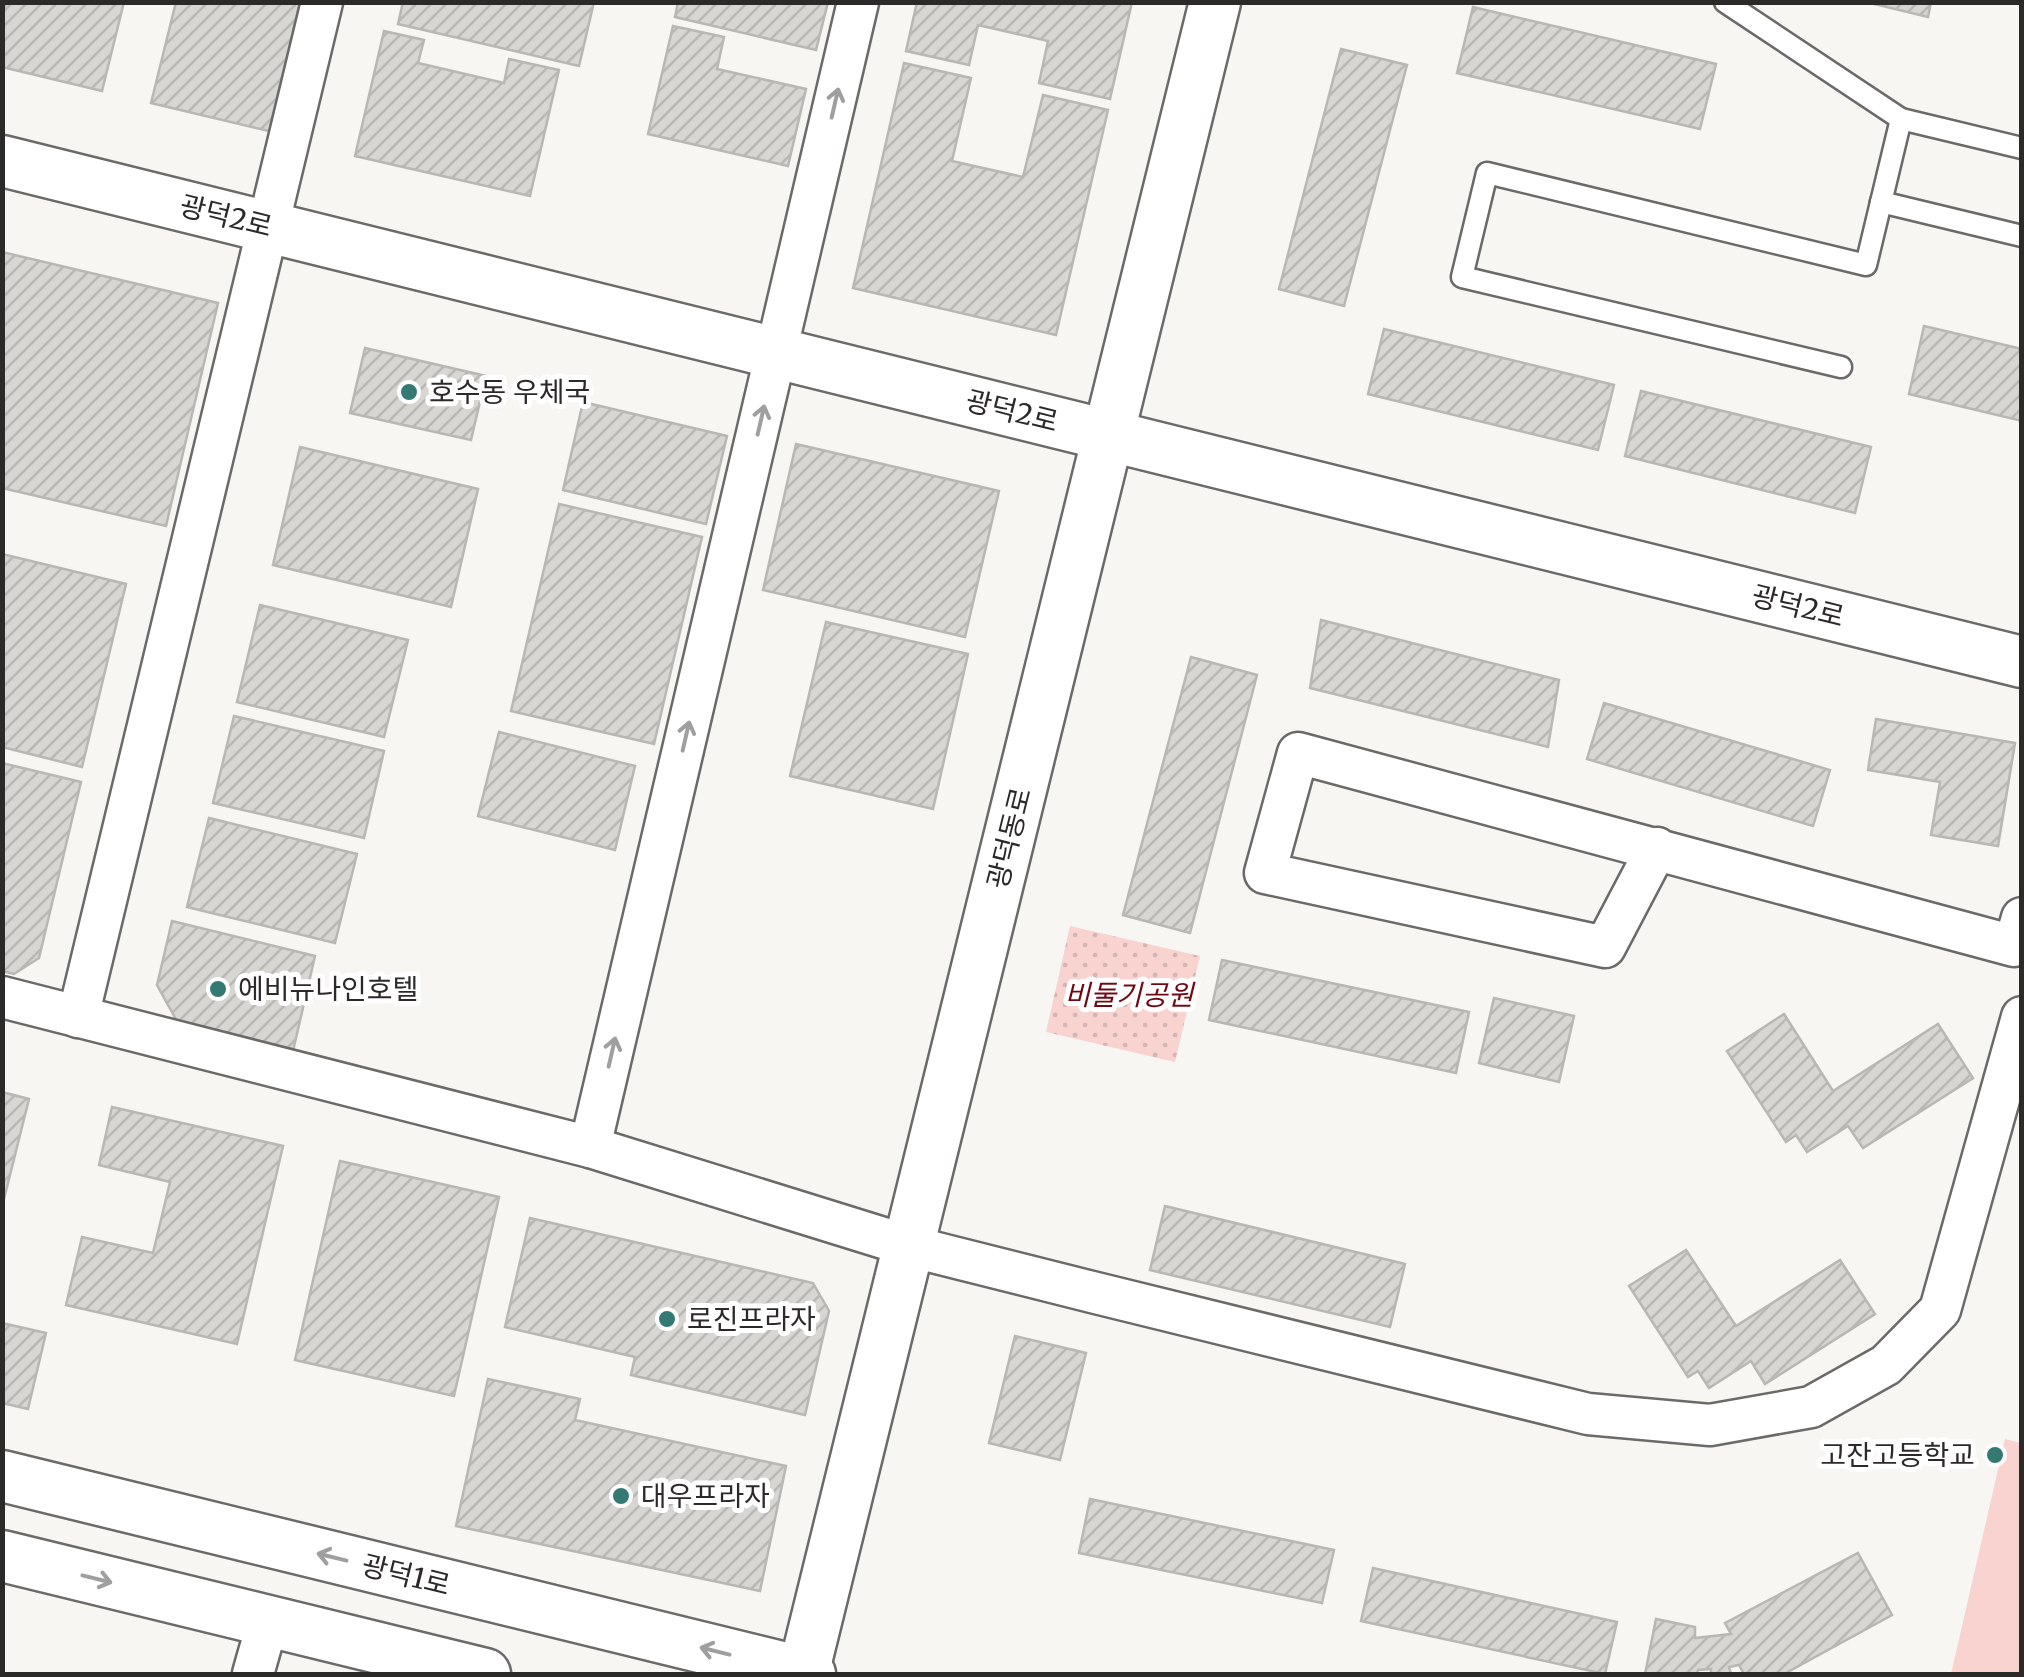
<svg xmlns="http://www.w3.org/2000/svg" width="2024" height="1677" viewBox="0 0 2024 1677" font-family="Merriweather,'Noto Sans KR',serif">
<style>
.park{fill:url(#park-dots)}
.pitch{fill:#f8d3d0}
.building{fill:url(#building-hatch);stroke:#b8b7b4;stroke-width:2.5}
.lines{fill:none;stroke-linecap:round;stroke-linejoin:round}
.service-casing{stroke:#6c6a68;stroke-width:25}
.minor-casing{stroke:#6c6a68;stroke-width:45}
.tertiary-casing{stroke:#6c6a68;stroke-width:55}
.service{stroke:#fff;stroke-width:20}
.minor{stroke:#fff;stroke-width:40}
.tertiary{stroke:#fff;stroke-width:50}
.oneway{stroke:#a09f9f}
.poi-dot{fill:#347a72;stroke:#fff;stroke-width:4}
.labels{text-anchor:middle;stroke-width:10;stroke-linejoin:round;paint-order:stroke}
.street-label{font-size:28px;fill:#2b2a29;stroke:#fff}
.poi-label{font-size:28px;fill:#2b2a29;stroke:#fff;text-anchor:start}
.park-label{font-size:28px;font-style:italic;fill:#720714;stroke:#fff}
</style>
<defs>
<pattern id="park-dots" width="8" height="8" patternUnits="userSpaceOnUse" patternTransform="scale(2.5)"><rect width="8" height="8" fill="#f8d3d0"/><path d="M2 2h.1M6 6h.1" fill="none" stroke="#d5b5b3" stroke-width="1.8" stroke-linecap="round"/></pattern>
<pattern id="building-hatch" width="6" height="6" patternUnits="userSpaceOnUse" patternTransform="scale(2.5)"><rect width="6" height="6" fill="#d7d6d3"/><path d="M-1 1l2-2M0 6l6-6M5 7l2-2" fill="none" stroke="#b9b8b5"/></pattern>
</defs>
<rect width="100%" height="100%" fill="#f8f6f3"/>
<path class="park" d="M1070,926l130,30 -25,106 -129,-30z"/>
<path class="pitch" d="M2005,1439l16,4v231h-70z"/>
<g class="building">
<path d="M6,2h118l-22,89 -100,-24v-51z"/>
<path d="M176,2h124l-31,129 -118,-28z"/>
<path d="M403,2h191l-15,64 -181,-42z"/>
<path d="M678,2h150l-12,48 -141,-33z"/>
<path d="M917,2h215l-22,97 -71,-16 9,-42 -70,-16 -9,40 -63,-14z"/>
<path d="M1866,2h65l-3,15z"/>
<path d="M1473,7l243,57 -16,65 -243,-56z"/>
<path d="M673,26l51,11 -7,32 89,20 -18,77 -140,-32z"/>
<path d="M384,31l40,9 -6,23 86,20 5,-24 50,11 -29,126 -175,-40z"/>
<path d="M1341,49l66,16 -63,241 -65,-17z"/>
<path d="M904,63l67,15 -19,83 71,16 20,-82 65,15 -52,225 -203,-47z"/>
<path d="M2,252l216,51 -52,223 -164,-38z"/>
<path d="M1924,326l98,23v72l-113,-27z"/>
<path d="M1384,329l230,56 -16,65 -230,-56z"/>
<path d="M365,348l121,28 -15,64 -121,-27z"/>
<path d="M1641,391l230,56 -16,66 -230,-57z"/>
<path d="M583,402l144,34 -21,88 -143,-34z"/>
<path d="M796,444l203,47 -34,146 -202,-47z"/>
<path d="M300,447l178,42 -27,118 -178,-42z"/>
<path d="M559,504l143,33 -48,207 -143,-33z"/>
<path d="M2,554l124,30 -44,183 -80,-20z"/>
<path d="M260,605l148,35 -24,97 -147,-35z"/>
<path d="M1321,620l238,60 -11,67 -238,-59z"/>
<path d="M826,622l142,32 -35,155 -143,-33z"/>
<path d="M1191,657l66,18 -67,258 -67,-18z"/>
<path d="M1604,703l226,67 -17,56 -226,-67z"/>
<path d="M234,716l150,35 -20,87 -151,-35z"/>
<path d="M1876,719l139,24 -17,103 -67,-11 9,-53 -72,-12z"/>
<path d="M499,732l136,34 -20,84 -137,-34z"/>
<path d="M2,763l79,19 -42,176 -25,16 -12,-3z"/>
<path d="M209,818l148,36 -22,89 -148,-36z"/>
<path d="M172,921l143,35 -22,95 -115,-28 -21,-38z"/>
<path d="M1222,960l247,52 -13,61 -247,-53z"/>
<path d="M1494,998l80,18 -15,66 -80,-19z"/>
<path d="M1784,1014l49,77 105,-67 35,54 -110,70 -15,-22 -41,26 -11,-17 -10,7 -59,-91z"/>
<path d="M2,1092l27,7 -27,108z"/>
<path d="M112,1107l171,39 -46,198 -171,-39 16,-68 71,16 17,-71 -71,-17z"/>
<path d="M340,1161l159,36 -45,199 -159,-36z"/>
<path d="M1165,1206l240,58 -15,63 -240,-57z"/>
<path d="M530,1218l283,65 16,28 -24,104 -174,-40 4,-18 -130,-30z"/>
<path d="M1686,1250l50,76 104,-66 35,54 -110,70 -14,-23 -42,27 -11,-17 -10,6 -59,-91z"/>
<path d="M2,1323l44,10 -18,76 -26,-6z"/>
<path d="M1015,1336l71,17 -26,107 -71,-17z"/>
<path d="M488,1379l92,20 -5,21 211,46 -26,125 -304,-65z"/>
<path d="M1090,1499l244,51 -12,53 -243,-50z"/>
<path d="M1858,1553l34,62 -108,59h-40l-5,-9 -10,2 2,7h-20v-5l-13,1 -1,4h-52l11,-55 39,8v11l36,-4 -6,-11z"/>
<path d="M1373,1568l244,54 -12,52 -244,-53z"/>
</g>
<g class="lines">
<defs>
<g id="service">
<path d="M1725,2l176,117 121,29"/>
<path d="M1881,202l141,34"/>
<path d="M1841,367l-379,-90 25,-104 379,92 35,-146"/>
</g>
<g id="minor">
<path d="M1657,848l-52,99 -340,-74 33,-120 716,193 8,-28"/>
<path d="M2,997l588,150 319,99 187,47 492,121 122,11 101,-18 75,-42 54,-55 82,-293"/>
<path d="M78,1017l244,-1015"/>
<path d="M590,1147l268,-1145"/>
<path d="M253,1674l15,-53"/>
</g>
<g id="tertiary">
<path d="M2,161l2020,501"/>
<path d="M2,1476l808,198"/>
<path d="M2,1556l483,118"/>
<path d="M803,1674l412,-1672"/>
</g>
</defs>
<use href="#service" class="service-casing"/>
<use href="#minor" class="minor-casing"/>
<use href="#tertiary" class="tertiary-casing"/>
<use href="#service" class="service"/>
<use href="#minor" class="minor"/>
<use href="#tertiary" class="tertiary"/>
</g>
<defs><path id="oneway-shaft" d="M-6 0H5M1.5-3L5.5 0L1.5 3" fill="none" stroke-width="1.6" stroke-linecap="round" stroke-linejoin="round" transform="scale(2.5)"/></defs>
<g class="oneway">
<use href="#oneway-shaft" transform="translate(835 103) rotate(-77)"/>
<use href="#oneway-shaft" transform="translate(761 420) rotate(-77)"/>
<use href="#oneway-shaft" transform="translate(686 736) rotate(-77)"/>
<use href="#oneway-shaft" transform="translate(612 1052) rotate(-77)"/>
<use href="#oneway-shaft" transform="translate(332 1557) rotate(-166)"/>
<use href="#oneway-shaft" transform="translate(97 1579) rotate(14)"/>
<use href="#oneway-shaft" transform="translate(715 1651) rotate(-166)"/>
</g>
<g class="poi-dot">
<circle cx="409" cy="392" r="10"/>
<circle cx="218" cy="989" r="10"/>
<circle cx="667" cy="1319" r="10"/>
<circle cx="1995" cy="1455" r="10"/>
<circle cx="621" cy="1496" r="10"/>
</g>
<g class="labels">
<g class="street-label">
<text transform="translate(226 216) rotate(14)" y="10">광덕2로</text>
<text transform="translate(1012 411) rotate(14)" y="10">광덕2로</text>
<text transform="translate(1798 606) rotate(14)" y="10">광덕2로</text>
<text transform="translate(1009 838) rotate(-76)" y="10">광덕동로</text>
<text transform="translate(406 1575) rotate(14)" y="10">광덕1로</text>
</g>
<g class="poi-label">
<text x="429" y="402">호수동 우체국</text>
<text x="238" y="999">에비뉴나인호텔</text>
<text x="687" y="1329">로진프라자</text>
<text x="1975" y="1465" text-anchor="end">고잔고등학교</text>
<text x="641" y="1506">대우프라자</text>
</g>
<g class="park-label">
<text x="1129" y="1005">비둘기공원</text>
</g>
</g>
<rect width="2024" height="1677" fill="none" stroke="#2b2a29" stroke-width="10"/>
</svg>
